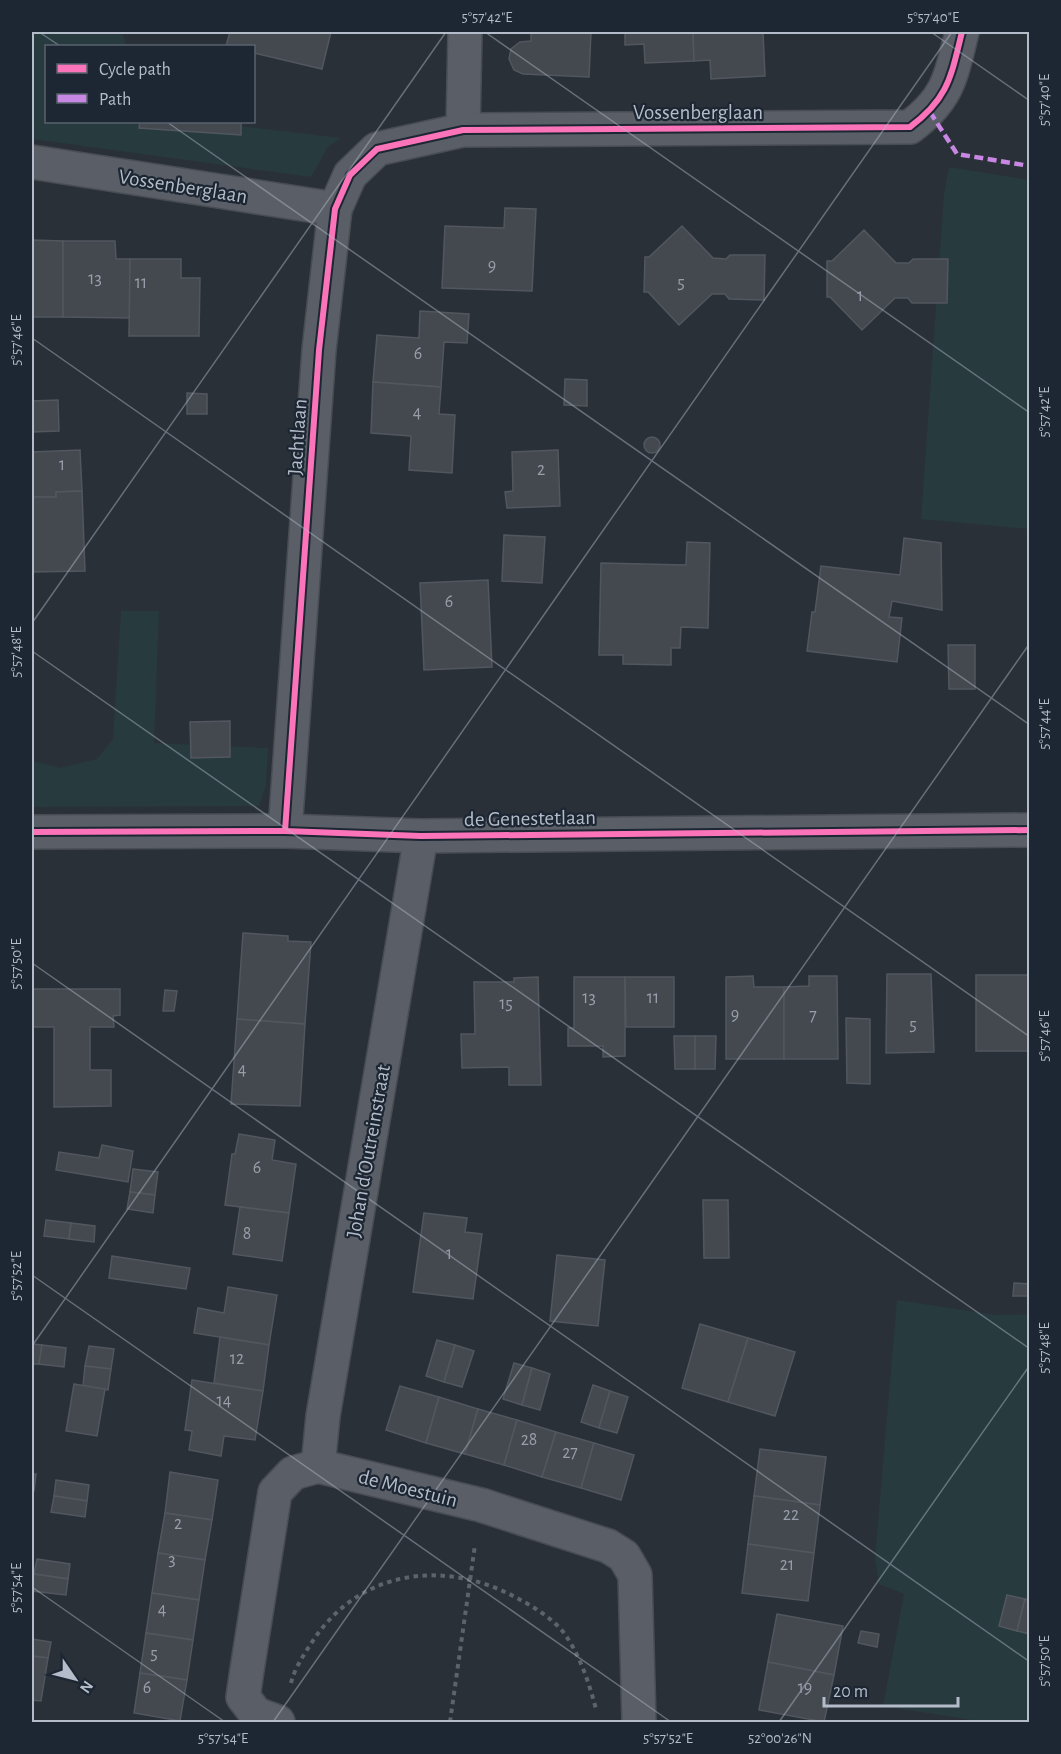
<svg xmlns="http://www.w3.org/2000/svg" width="1061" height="1754" viewBox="0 0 1061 1754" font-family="'Alegreya Sans',sans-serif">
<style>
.green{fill:#273a3e}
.building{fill:#444950;stroke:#52575f;stroke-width:1.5}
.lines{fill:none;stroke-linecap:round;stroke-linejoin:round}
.minor-casing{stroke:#484c53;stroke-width:36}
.path{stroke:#5d636a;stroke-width:4;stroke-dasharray:4.5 4.5;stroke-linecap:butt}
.minor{stroke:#5a5e66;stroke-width:33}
.quiet{stroke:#c787e3;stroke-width:4.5;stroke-dasharray:9 4.5;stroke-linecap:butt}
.cycleway-casing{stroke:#1d2633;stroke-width:10}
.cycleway{stroke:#fb73b8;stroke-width:6}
.ticks{fill:none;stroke:#b4bcc9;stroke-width:1.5;stroke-opacity:0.45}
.labels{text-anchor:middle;stroke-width:4.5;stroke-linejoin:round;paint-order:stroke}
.number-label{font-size:18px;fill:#989fab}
.street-label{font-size:21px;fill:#b4bcc9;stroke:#1d2633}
.neatline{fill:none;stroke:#b4bcc9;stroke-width:2}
.ticks-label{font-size:15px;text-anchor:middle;fill:#b4bcc9}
</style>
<rect width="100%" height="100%" fill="#2a3038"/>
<g class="green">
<path d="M32,32h87l4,2 3,12h-80v76h160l135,16 -13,9 -17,30 -279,-38z"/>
<path d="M949,167l80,13v349l-108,-10 23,-325z"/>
<path d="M121,611h38l-5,132 114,5 -2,37 -7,21 -227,1v-46l28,7 37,-9 16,-20z"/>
<path d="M897,1300l99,15 33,-1v408h-44l-102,-16 21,-112 -25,-10 -4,-26z"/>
</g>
<g class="building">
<path d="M230,32h101l-9,37 -68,-16v-7h-28z"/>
<path d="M531,32h60l-2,45 -66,-3 -9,-4 -5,-11 2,-10 9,-7 11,-1z"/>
<path d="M625,32h68l1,29 -49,2 -1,-19 -19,1z"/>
<path d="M693,32h70l2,44 -54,3 -1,-19 -16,1z"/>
<path d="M140,122h101v13l-102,-7z"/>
<path d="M505,208l31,1 -4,82 -90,-3 3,-62 59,2z"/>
<path d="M682,226l31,32 13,1 4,-4h35l-1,45 -35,-1 -4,-5h-13l-33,31 -31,-33h-4l1,-35h4z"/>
<path d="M864,230l32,33h13l4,-4h35l-1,44h-35l-4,-5h-13l-33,32 -32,-33h-3v-36h5z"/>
<path d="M32,240l31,1v76h-31z"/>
<path d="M63,241h52l1,18h14v59l-67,-1z"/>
<path d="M130,259h51v19h19l-1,58h-70z"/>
<path d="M420,311l49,3 -2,29 -23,-1 -3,45 -68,-5 4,-47 42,3z"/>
<path d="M565,379l22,1v26l-23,-1z"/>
<path d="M373,382l68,5 -2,27 16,1 -3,58 -43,-3 2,-34 -40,-3z"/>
<path d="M187,393l20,1v20h-20z"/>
<path d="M58,400l1,31 -27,1v-31z"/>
<circle cx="652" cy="445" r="8"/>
<path d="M80,450l2,41 -26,1v5h-24v-45z"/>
<path d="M558,450l2,56 -53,2 -2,-16 8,-1 -1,-39z"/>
<path d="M82,491l3,80 -53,1v-75h24v-5z"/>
<path d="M504,535l41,2 -3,46 -40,-2z"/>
<path d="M904,538l37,5 1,67 -50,-9 -3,16 13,1 -5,44 -90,-11 5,-39h3l6,-46 79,9z"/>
<path d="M687,542l23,1 -2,85 -27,-1 -1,21h-9v17l-48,-1v-9h-24l2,-92 85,2z"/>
<path d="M488,580l4,87 -68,3 -4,-87z"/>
<path d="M948,645h27v44h-26z"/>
<path d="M230,721v36l-39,1 -1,-36z"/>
<path d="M243,933l45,3v5l23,1 -6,82 -68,-5z"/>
<path d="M887,974h44l3,78 -48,1z"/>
<rect x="976" y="975" width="54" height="76"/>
<path d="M753,976l1,11h30v72h-58v-82z"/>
<path d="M809,976h28l1,83h-54v-72l25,-1z"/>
<path d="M538,977l3,108h-32v-18l-47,1 -1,-34h14l-1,-52h40v-4z"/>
<path d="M574,977h51v79l-22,1v-11h-35v-18h6z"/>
<path d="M625,977h49v50h-48z"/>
<path d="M32,989h88v26l-7,1 1,11h-24v43h21v36l-57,1v-80h-22z"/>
<path d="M165,990l12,1 -3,20h-11z"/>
<path d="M846,1018l24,1v65l-23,-1z"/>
<path d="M237,1019l68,5 -5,82 -69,-2z"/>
<path d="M674,1036h21v33h-20z"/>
<path d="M695,1036h21l-1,33h-20z"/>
<path d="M239,1134l36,6 -3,20 24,4 -7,49 -64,-8 7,-51h3z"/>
<path d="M102,1145l31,6 -5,31 -72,-12 3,-18 40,6z"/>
<path d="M133,1169l25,3 -3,23 -25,-3z"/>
<path d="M130,1192l25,3 -2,18 -26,-4z"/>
<path d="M703,1200h25l1,58h-25z"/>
<path d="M240,1207l49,6 -7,48 -49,-7z"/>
<path d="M424,1213l43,5 -2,14 17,2 -9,65 -60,-7z"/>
<path d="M46,1220l25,3 -2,16 -25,-3z"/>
<path d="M71,1223l24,3 -1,16 -25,-3z"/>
<path d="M557,1255l48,5 -7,66 -48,-5z"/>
<path d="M112,1256l78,12 -4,21 -77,-11z"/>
<path d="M1014,1283l16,1v12h-17z"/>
<path d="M228,1287l49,8 -8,50 -75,-12 4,-25 26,5z"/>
<path d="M700,1324l48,14 -20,64 -46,-14z"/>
<path d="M220,1337l49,8 -6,46 -49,-8z"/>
<path d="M748,1338l47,14 -20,64 -47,-14z"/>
<path d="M437,1340l18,5 -11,37 -18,-6z"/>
<path d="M32,1344l10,1 -3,19h-7z"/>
<path d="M42,1345l24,3 -2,19 -25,-3z"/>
<path d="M455,1345l19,6 -12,36 -18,-5z"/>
<path d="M89,1346l25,3 -3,20 -26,-3z"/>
<path d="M514,1363l18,5 -10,37 -19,-6z"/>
<path d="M85,1366l26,3 -3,21 -25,-4z"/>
<path d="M532,1368l18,6 -10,36 -18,-5z"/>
<path d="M192,1380l71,11 -8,49 -31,-4 -3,20 -32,-6 3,-19 -7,-1z"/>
<path d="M74,1384l31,5 -8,47 -31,-5z"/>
<path d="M593,1385l17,6 -11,37 -18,-6z"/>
<path d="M400,1386l39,11 -13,46 -40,-13z"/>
<path d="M610,1391l18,6 -11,36 -18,-5z"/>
<path d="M439,1397l39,12 -13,45 -39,-11z"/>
<path d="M478,1409l39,11 -13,45 -39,-11z"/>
<path d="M517,1420l39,12 -14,45 -38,-12z"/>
<path d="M556,1432l38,11 -13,45 -39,-11z"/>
<path d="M594,1443l40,12 -13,45 -40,-12z"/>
<path d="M760,1449l66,8 -6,48 -66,-9z"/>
<path d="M170,1472l48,8 -6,40 -47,-7z"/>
<path d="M32,1474h4l-2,17h-2z"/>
<path d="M56,1480l33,5 -2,16 -33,-5z"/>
<path d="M54,1496l33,5 -2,16 -34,-5z"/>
<path d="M754,1496l66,9 -6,48 -66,-9z"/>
<path d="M165,1513l47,7 -7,40 -47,-7z"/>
<path d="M748,1544l66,9 -6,48 -66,-8z"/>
<path d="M158,1553l47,7 -6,40 -47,-7z"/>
<path d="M37,1559l33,5 -2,15 -34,-5z"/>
<path d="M34,1574l34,5 -2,16 -34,-4z"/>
<path d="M152,1593l47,7 -6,40 -47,-7z"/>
<path d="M1007,1595l18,4 -8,32 -18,-5z"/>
<path d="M1025,1599l5,2v33l-13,-3z"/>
<path d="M777,1614l66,12 -9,49 -66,-13z"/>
<path d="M861,1631l18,3 -2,13 -19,-4z"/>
<path d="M146,1633l47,7 -6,40 -47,-7z"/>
<path d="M32,1639l19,3 -3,16 -16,-2z"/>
<path d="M32,1656l16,2 -7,43 -9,-1z"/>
<path d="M768,1662l66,13 -10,47 -65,-12z"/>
<path d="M140,1673l47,7 -7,41 -46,-8z"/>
</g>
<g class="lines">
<defs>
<g id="minor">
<path d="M463,130l2,-98"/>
<path d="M32,162l303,47"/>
<path d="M285,831l34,-481 16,-141 15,-34 27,-26 86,-19 447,-3c39,-29 41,-51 52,-95"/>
<path d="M32,832l253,-1 136,5 609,-6"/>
<path d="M318,1466l5,-50 98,-580"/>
<path d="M278,1722l-22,-8 -13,-17 4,-27 28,-178 18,-19 25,-7 163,39 127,41 16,10 11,19 4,147"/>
</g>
</defs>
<use href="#minor" class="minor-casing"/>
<g class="path">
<path d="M291,1683c4,-16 14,-30 23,-44 48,-70 131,-80 203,-41 17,9 35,20 47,35 16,22 25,50 32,76"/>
<path d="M450,1722l25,-177"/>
</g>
<use href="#minor" class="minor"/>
<path class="quiet" d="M930,112l27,42 73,12"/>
<defs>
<g id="cycleway">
<path d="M285,831l34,-481 16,-141 15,-34 27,-26 86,-19 447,-3c39,-29 41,-51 52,-95"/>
<path d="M32,832l253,-1 136,5 609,-6"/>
</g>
</defs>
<use href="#cycleway" class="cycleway-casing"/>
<use href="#cycleway" class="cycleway"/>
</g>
<path class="ticks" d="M39,32l21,14M485,32l545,381M931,32l99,69M167,122l863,603M32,338l998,699M32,623l414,-591M32,651l998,698M32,963l998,699M32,1275l639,447M32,1346l920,-1314M32,1587l193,135M273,1722l757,-1079M779,1722l251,-357"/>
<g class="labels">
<g class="number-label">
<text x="492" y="271">9</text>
<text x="95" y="284">13</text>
<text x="141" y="288">11</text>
<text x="681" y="288">5</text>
<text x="860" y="301">1</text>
<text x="418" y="359">6</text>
<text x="417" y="418">4</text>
<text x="62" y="470">1</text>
<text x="541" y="475">2</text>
<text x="449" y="607">6</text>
<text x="589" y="1003">13</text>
<text x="653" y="1003">11</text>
<text x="506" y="1009">15</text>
<text x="735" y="1020">9</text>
<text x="813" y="1021">7</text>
<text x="913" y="1030">5</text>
<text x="242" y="1075">4</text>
<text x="257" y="1173">6</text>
<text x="247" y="1239">8</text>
<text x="449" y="1259">1</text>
<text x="237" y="1364">12</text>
<text x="224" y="1406">14</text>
<text x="529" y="1445">28</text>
<text x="570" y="1458">27</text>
<text x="791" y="1520">22</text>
<text x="178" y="1529">2</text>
<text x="172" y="1565">3</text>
<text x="787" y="1570">21</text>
<text x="162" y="1615">4</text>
<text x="154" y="1659">5</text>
<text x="147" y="1693">6</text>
<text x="805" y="1693">19</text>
</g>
<g class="street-label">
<text x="698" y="119">Vossenberglaan</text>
<text transform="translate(183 186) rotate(9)" y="7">Vossenberglaan</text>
<text transform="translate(297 437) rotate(-86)" y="7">Jachtlaan</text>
<text transform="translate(530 818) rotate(-1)" y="7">de Genestetlaan</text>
<text transform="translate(368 1151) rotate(-80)" y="7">Johan d'Outreinstraat</text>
<text transform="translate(408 1488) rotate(14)" y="7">de Moestuin</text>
</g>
</g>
<rect width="1061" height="1754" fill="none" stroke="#1d2633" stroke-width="66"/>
<rect x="45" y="45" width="210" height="78" fill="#1d2633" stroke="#59626f" stroke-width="1.5"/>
<rect x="57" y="64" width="30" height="9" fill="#fb73b8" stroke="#59626f" stroke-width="1.5"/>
<text x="99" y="75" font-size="18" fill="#b4bcc9">Cycle path</text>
<rect x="57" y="94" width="30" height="9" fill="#c787e3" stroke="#59626f" stroke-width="1.5"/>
<text x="99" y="105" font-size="18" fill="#b4bcc9">Path</text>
<g transform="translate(75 1679) rotate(125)" stroke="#1d2633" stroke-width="4.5" paint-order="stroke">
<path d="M0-4.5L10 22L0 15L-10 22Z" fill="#b4bcc9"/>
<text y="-9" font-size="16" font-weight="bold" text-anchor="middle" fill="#b4bcc9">N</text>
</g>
<path d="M824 1697v9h134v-9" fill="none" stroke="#b4bcc9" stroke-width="3"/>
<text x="833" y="1697" font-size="18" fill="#b4bcc9" stroke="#1d2633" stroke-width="4.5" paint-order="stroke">20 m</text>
<rect x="33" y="33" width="995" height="1688" class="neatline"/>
<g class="ticks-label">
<text x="487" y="22">5°57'42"E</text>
<text x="933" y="22">5°57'40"E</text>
<text transform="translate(1044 100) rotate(-90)" y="5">5°57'40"E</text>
<text transform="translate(16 340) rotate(-90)" y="5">5°57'46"E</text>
<text transform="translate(1044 412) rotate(-90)" y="5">5°57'42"E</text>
<text transform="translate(16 652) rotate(-90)" y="5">5°57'48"E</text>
<text transform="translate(1044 724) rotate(-90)" y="5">5°57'44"E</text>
<text transform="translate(16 964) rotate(-90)" y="5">5°57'50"E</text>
<text transform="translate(1044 1036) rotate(-90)" y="5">5°57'46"E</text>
<text transform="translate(16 1276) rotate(-90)" y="5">5°57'52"E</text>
<text transform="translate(1044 1348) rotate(-90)" y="5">5°57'48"E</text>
<text transform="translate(16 1588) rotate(-90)" y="5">5°57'54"E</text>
<text transform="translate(1044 1661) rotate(-90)" y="5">5°57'50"E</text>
<text x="223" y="1743">5°57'54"E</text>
<text x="668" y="1743">5°57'52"E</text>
<text x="780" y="1743">52°00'26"N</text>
</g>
</svg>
